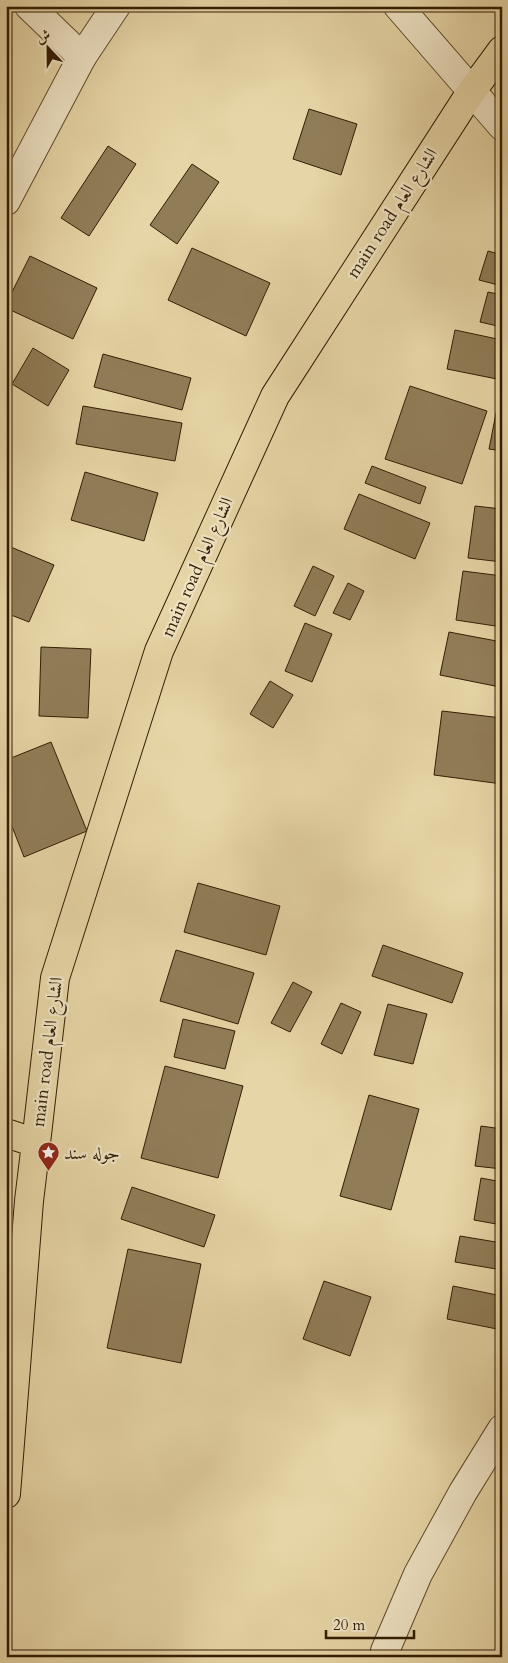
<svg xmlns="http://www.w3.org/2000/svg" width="508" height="1663" viewBox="0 0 508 1663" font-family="Cardo,Amiri,serif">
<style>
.building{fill:#907d58;stroke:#331d03}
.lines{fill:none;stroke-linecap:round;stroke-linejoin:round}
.minor-casing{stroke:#604b2c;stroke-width:30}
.primary-casing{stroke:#331d03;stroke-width:30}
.trunk-casing{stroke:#331d03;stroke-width:30}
.minor{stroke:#efe4c5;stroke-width:28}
.primary{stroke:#e6d5a6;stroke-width:28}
.trunk{stroke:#e6d5a6;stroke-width:28}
.labels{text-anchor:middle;stroke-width:4.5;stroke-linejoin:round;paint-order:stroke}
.street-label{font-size:18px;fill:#331d03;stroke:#efe4c5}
.poi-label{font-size:18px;fill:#331d03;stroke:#efe4c5;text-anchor:start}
</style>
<rect width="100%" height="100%" fill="#e6d5a6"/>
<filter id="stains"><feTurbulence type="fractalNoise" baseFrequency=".004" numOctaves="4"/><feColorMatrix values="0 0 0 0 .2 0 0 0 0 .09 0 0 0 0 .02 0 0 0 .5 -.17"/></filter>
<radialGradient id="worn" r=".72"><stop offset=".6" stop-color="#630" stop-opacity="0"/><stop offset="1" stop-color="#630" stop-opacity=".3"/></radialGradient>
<g class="building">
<path d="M309,109l48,15 -16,51 -48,-16z"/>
<path d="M108,146l28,18 -47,72 -28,-18z"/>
<path d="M192,164l27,18 -42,62 -27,-19z"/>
<path d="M192,248l78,35 -24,53 -78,-36z"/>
<path d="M488,251l14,4v31l-23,-6z"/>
<path d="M30,256l67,32 -24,51 -67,-31v-4z"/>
<path d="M488,292l14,3v32l-22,-5z"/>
<path d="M455,330l47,10v40l-55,-11z"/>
<path d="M33,348l36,22 -21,36 -36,-22z"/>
<path d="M103,354l88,24 -9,32 -88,-23z"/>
<path d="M410,386l77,25 -25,73 -77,-25z"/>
<path d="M83,406l99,17 -7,38 -99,-17z"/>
<path d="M497,408l5,1v42l-13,-2z"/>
<path d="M372,466l54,21 -6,17 -55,-21z"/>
<path d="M85,472l73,21 -14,48 -73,-21z"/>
<path d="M359,494l71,29 -15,36 -71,-30z"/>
<path d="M475,506l27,3v53l-34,-4z"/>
<path d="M6,545l48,20 -25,57 -23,-9z"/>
<path d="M313,566l21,10 -19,40 -21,-10z"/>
<path d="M463,571l39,5v51l-46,-7z"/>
<path d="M348,583l16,8 -14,29 -17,-7z"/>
<path d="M305,623l27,11 -20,48 -27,-11z"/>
<path d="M449,632l53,10v37l-2,8 -60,-12z"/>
<path d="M41,647l50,2 -3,69 -49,-2z"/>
<path d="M270,681l23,14 -20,33 -23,-14z"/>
<path d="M442,711l60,7v66l-68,-9z"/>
<path d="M51,742l36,89 -63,26 -18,-46v-51z"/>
<path d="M198,883l82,23 -14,49 -82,-23z"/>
<path d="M383,945l80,28 -11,30 -80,-27z"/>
<path d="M176,950l78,23 -16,51 -78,-23z"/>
<path d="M293,982l19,10 -22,40 -19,-9z"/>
<path d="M341,1003l20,9 -19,42 -21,-10z"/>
<path d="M388,1004l39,10 -14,50 -39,-9z"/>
<path d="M183,1019l52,12 -10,38 -51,-12z"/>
<path d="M165,1066l78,20 -25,92 -77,-20z"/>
<path d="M369,1095l50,14 -28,101 -51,-14z"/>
<path d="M481,1126l21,3v40l-27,-3z"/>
<path d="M481,1178l21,4v43l-28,-5z"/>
<path d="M132,1187l83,28 -11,32 -83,-28z"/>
<path d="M460,1236l42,7v27l-47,-8z"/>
<path d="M128,1249l73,15 -20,99 -74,-15z"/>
<path d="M324,1281l47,16 -21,59 -47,-17z"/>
<path d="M453,1286l49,10v34l-55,-11z"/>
</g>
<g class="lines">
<defs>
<g id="minor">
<path d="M29,6l53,51"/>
<path d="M398,6l104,120"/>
<path d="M6,201l76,-144 34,-51"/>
<path d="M385,1657v-6l33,-77 45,-82 39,-63"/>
</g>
<path id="primary" d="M36,1143l19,-165 104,-327 116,-255 196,-304 31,-42"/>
<path id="trunk" d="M6,1133l30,10 -7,58 -23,293"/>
</defs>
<use href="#minor" class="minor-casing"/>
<use href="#primary" class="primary-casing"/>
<use href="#trunk" class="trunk-casing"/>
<use href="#minor" class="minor"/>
<use href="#primary" class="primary"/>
<use href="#trunk" class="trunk"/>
</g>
<defs>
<symbol id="sight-pin" viewBox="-11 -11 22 30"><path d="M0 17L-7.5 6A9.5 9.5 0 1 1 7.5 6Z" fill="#8f2418" stroke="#efe4c5"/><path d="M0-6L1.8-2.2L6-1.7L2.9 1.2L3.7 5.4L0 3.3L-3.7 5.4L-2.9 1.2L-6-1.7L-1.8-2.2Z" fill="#fff"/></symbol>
</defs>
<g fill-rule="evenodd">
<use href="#sight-pin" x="36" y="1140" width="25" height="34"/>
</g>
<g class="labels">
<g class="street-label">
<text transform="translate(392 213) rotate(-57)" y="6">main road الشارع العام</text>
<text transform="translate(197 567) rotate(-66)" y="6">main road الشارع العام</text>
<text transform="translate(47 1052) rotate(-83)" y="6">main road الشارع العام</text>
</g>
<g class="poi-label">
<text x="64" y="1159">جوله سند</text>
</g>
</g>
<rect width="508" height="1663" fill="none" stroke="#e6d5a6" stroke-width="25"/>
<rect x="8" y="8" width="493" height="1648" fill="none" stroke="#331d03" stroke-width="2.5"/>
<rect x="12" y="12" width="483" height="1638" fill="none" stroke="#331d03"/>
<g transform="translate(48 48) rotate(338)" stroke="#efe4c5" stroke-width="4" paint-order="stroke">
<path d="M0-4L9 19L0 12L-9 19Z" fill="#331d03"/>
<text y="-8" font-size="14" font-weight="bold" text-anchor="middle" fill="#331d03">ش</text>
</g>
<path d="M326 1630v8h88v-8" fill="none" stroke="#331d03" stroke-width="2.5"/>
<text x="333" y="1630" font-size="15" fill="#331d03" stroke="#efe4c5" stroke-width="4" paint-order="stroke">20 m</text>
<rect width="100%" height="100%" filter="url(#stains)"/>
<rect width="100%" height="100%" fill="url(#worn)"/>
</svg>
